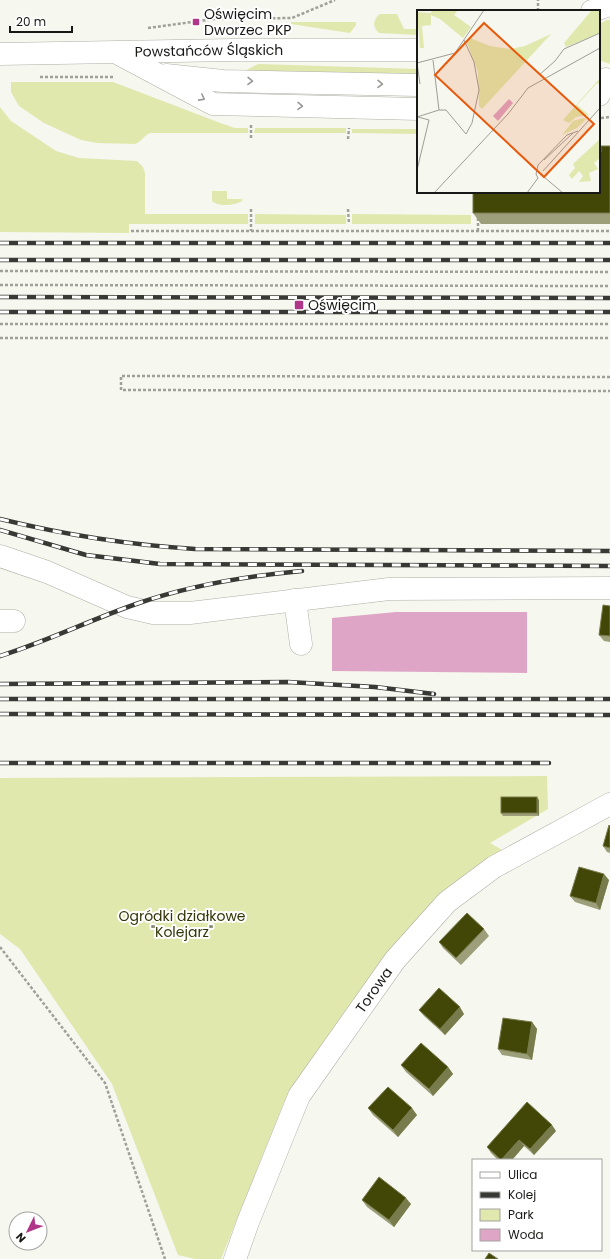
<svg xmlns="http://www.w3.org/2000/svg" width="610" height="1259" viewBox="0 0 610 1259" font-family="Poppins,sans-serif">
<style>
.green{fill:#e0e8ae}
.water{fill:#dfa5c7}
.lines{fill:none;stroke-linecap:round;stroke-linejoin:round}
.minor-casing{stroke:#aeafa7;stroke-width:23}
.path{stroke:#9fa099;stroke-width:2.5;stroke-dasharray:3 2;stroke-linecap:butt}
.minor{stroke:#fff;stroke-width:22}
.rail-casing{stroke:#383935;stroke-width:4.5}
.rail{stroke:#fff;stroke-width:3;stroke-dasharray:9;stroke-linecap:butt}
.wall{fill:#9c9f7a}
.shaded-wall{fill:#787c4c}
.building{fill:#424707;stroke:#787c4c}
.oneway{stroke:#979896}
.poi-dot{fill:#b03689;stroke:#fff;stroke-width:1.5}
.labels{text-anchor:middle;stroke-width:4;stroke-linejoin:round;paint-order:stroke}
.poi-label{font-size:14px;fill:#181916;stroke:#fff;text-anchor:start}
.street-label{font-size:14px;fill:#181916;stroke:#fff}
.park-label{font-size:14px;fill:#323505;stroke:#fff}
.inset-road{fill:none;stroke:#9d9e98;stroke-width:1}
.view{fill:#e8590c;fill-opacity:0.15;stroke:#e8590c;stroke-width:2}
.inset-edge{fill:none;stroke:#181916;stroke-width:2}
</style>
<rect width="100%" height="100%" fill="#f6f7ee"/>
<g class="green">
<path d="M380,14h17l7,15h14v6l-39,-2c-7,-6 -6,-14 1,-19z"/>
<path d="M607,20h3v44l-11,-4v-36z"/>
<path d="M291,22h65v3l-6,8 -59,-9z"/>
<path d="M258,64l160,5v6l-177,-2z"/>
<path d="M11,82h102l110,42 12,4h13v5h-97c-7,1 -9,9 -16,11l-38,-1 -16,-3 -37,-17 -25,-17 -8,-14z"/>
<path d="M0,107l11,14 45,30 23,7 58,3 6,6 2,6v41h103v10h-119v9l-129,-1z"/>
<path d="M255,128h91v5h-92z"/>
<path d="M352,129h66v5l-66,-1z"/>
<path d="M212,191h15v8h14l2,1c-7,6 -25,7 -31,1z"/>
<path d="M255,214l91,1v9h-91z"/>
<path d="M352,214l119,1v9h-119z"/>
<path d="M547,776l1,33 -58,34 14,8 -37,22 -49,50 -74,91 -60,88 -63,157h-26l-17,-4 -66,-171 -92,-135 -20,-15v-156z"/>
</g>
<path class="water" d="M396,612h131v61l-195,-2v-53z"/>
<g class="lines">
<defs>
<g id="minor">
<path d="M592,11l18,-6"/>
<path id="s1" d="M0,54l233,-4h185"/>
<path d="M119,54l94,50 205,5"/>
<path d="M166,75l57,6 195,4"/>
<path d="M599,95l7,-16"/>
<path d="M0,556l47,16 80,35 26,6h37l199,-24 221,-1"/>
<path d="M295,600l6,44"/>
<path d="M0,621h14"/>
<path id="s2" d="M235,1259l13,-37 51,-126 96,-136 52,-58 47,-35 116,-63"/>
</g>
</defs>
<use href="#minor" class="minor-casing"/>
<g class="path">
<path d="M538,11v-11"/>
<path d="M148,28l66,-9 78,-1 43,-18"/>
<path d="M40,77h75"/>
<path d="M601,118l9,-1"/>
<path d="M251,125v14"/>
<path d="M348,139l1,-11"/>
<path d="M599,148h11"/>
<path d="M251,209v22"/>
<path d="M348,209l1,15"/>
<path d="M131,231h479"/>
<path d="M478,231v-13"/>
<path d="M0,271l610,1"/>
<path d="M0,285l610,1"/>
<path d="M0,324h610"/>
<path d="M0,338h610"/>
<path d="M610,377l-489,-1v14l489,1"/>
<path d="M0,947l105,136 60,176"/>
</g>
<use href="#minor" class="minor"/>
<defs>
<g id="rail">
<path d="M0,243h610"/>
<path d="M0,260h610"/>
<path d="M0,297l610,1"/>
<path d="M0,312h610"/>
<path d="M0,519c65,16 129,26 195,30l415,2"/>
<path d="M0,530l86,25 74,9 450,2"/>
<path d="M0,656c48,-15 92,-37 139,-53 53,-18 108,-27 163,-32"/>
<path d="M0,684l288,-2 87,5 59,7"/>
<path d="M0,699h610"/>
<path d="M0,714l610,1"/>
<path d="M0,763h549"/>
</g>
</defs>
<use href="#rail" class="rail-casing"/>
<use href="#rail" class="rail"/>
</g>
<g class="wall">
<path d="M610,146v78h-129l-8,-11 128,-61z"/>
<path d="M610,606v36l-6,-1 -5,-6z"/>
<path d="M539,800v16h-36l-2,-3z"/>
<path d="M610,826v27l-3,-1 -4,-6z"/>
<path d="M609,880l-9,30 -25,-8 -5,-6z"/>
<path d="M484,929l5,7 -28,29 -18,-17 -4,-6z"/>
<path d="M419,1010l45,4 -19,21 -21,-19z"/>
<path d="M532,1022l5,7 -5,31 -30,-5 -4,-6z"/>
<path d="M401,1065l47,2 5,7 -20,22 -27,-24z"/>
<path d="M368,1108l49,7 -19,22 -25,-22z"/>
<path d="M556,1131l-22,24 -10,-9 -12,14h-14l-7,-7 -4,-6z"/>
<path d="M362,1200l49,4 -17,23 -27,-20z"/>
</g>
<g class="shaded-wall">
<path d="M537,797l2,3v16l-2,-3z"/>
<path d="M604,874l5,6 -9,30 -4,-7z"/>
<path d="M460,1007l4,7 -19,21 -5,-6z"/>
<path d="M532,1022l5,7 -5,31 -5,-6z"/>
<path d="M448,1067l5,7 -20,22 -4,-7z"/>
<path d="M412,1108l5,7 -19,22 -5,-7z"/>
<path d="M552,1125l4,6 -22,24 -4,-6z"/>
<path d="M519,1140l5,6 -12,14h-11z"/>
<path d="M406,1198l5,6 -17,23 -5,-7z"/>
</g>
<g class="building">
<path d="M601,146h9v67h-137v-21h126v-40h2z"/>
<path d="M603,605l7,1v30l-11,-1z"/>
<rect x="501" y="797" width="36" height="16"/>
<path d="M609,825l1,1v22l-7,-2z"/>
<path d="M579,867l25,7 -8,29 -26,-7z"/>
<path d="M467,913l17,16 -28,29 -17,-16z"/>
<path d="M439,988l21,19 -20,22 -21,-19z"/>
<path d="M503,1018l29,4 -5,32 -29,-5z"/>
<path d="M421,1043l27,24 -19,22 -28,-24z"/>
<path d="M388,1087l24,21 -19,22 -25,-22z"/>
<path d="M527,1102l25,23 -22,24 -11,-9 -18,20 -14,-13z"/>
<path d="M379,1177l27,21 -17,22 -27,-20z"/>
<path d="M489,1253l9,6h-13z"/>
</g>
<defs><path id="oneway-chevron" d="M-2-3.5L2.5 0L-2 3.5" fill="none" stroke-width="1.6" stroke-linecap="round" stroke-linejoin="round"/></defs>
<g class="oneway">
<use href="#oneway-chevron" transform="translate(250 81) rotate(1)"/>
<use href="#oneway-chevron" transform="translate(380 84) rotate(1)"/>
<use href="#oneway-chevron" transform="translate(202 98) rotate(28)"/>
<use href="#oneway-chevron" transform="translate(300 106) rotate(1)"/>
</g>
<g class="poi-dot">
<rect x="192" y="18" width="8" height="8" rx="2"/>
<rect x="294" y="300" width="10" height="10" rx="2"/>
</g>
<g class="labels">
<g class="poi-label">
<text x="204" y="19">Oświęcim<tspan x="204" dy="16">Dworzec PKP</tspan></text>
<text x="308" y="310">Oświęcim</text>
</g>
<g class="street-label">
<text dy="5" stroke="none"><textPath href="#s1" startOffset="209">Powstańców Śląskich</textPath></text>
<text dy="5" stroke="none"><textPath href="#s2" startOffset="305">Torowa</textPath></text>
</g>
<g class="park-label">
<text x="182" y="921">Ogródki działkowe<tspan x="182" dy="16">"Kolejarz"</tspan></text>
</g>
</g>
<g transform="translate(417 10)">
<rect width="183" height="183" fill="#f6f7ee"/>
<path d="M15,0h26l-4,5 17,12 -8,11 -23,-19 -9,-4v10l-9,1 2,22h-4l-3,-36 14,1zM175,0h8v23l-34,14 -2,-4zM134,24l-69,75 -3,-3 -1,-34 -12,-32 4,-2 20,8 20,3 15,-3zM183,68v7l-3,-2 -20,22 12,10 -13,2 -7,6 -6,-3 -8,9zM166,108l3,1 -9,9 -15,7 11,-14zM183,129v19l-6,5 4,6 -9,4 2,8 -12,1 4,-6 -4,-5 -7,8 -3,-4 6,-7 -2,-4z" fill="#e0e8ae"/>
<path d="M92,89l4,4 -15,18 -5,-5z" fill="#dfa5c7"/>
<path class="inset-road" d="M0,53l38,-10 29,-43M0,53l3,21M122,65l16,-14 9,-12 36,-16M22,100h7l20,24 6,-11 7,-33 -5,-28 -10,-22M0,107l22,-7 -6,-50M127,150l29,-27M0,160l12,-50 -11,-3M126,161l57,-63M127,167l19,16M121,168l-2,-4 2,-9 29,-30 11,-4M17,183l74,-79 20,-26 72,-40M110,183l11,-15"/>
<path class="view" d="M67,13l110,101 -50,53 -109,-102z"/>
<rect width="183" height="183" class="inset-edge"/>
</g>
<rect x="472" y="1159" width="130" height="92" fill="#ffffff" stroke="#a3a3a2"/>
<rect x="480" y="1172" width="20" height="6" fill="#ffffff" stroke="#a3a3a2"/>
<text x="508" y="1179" font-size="12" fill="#181916">Ulica</text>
<rect x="480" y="1192" width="20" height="6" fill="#383935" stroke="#a3a3a2"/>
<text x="508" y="1199" font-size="12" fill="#181916">Kolej</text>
<rect x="480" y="1209" width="20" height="12" fill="#e0e8ae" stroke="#a3a3a2"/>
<text x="508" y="1219" font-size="12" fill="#181916">Park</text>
<rect x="480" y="1229" width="20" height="12" fill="#dfa5c7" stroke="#a3a3a2"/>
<text x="508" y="1239" font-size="12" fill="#181916">Woda</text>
<g transform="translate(28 1231) rotate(227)"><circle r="19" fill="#ffffff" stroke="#a3a3a2"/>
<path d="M0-3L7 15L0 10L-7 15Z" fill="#b03689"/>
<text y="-6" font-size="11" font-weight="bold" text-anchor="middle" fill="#181916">N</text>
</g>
<path d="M10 26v6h62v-6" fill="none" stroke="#181916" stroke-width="2"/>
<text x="16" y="26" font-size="12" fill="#181916" stroke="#ffffff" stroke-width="3" paint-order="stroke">20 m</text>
</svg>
